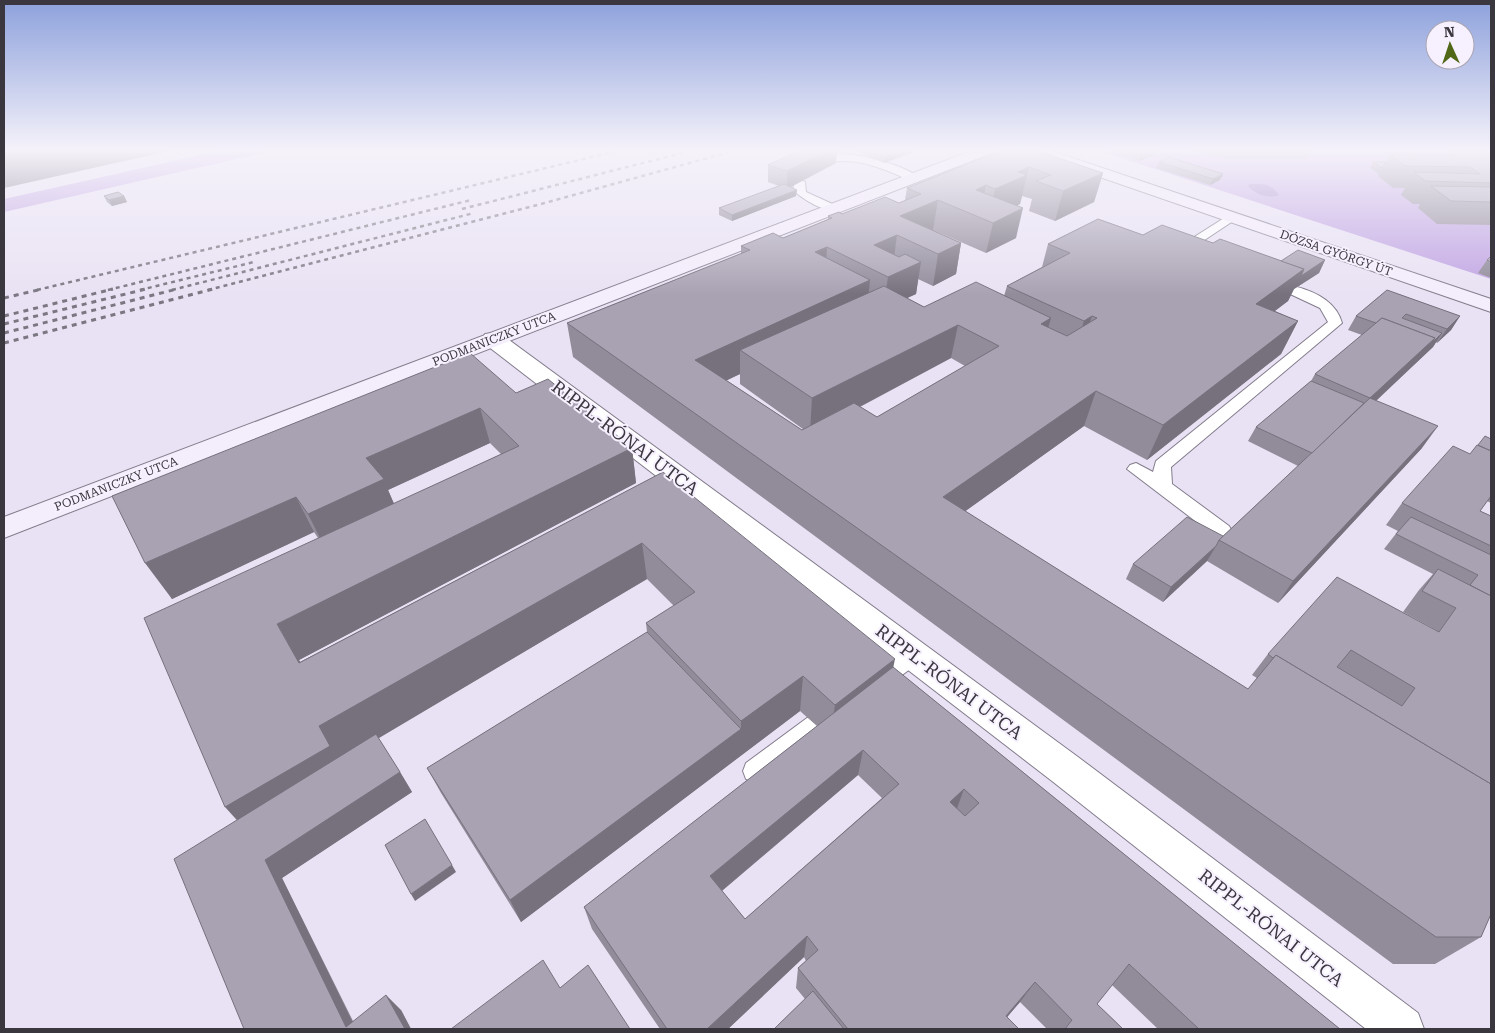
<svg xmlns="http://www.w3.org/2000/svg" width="1495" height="1033" viewBox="0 0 1495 1033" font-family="'Roboto Serif',serif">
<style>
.green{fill:#c1a5e3}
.water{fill:#a585ca}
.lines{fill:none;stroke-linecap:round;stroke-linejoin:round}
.lane-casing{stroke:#837c8c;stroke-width:2}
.street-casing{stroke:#837c8c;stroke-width:2}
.secondary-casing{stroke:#837c8c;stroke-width:2}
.lane{fill:#fff;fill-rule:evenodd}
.street{fill:#fff;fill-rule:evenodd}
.secondary{fill:#f4edfc;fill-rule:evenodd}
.rail-far1{stroke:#7b7782;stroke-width:2.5;stroke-dasharray:4 4;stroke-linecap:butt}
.rail{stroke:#7b7782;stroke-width:3;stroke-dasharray:5 5;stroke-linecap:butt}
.wall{fill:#918b9a;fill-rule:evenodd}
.shaded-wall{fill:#76717d}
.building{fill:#a9a2b3;stroke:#76717d;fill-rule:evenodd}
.labels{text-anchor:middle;stroke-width:4;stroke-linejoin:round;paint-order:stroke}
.far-street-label{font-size:12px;fill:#3a373e;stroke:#f6f0ff}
.near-street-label{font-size:18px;fill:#3a373e;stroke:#f6f0ff}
</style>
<rect width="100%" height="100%" fill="#e9e2f4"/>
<g class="green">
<path d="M218,151h53l-267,61v-13z"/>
<path d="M1100,151h391v128z"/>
</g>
<path class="water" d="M1250,184c13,0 21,-1 29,11 -12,4 -22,0 -31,-9z"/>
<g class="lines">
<defs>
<g id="lane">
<path d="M838,154c19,-1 68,11 81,24l-1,2h-8c-28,-11 -52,-24 -83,-17l-5,-3z"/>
<path d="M800,179l5,3 1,10 33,15v4c-11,3 -40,-13 -46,-22l2,-7z"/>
<path d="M1232,213l6,4 -2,2 -33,22 -2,3 12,12 -6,4 -4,-1 -14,-14 2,-6z"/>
<path d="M1293,286c21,5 43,15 49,37l-171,144 1,17 57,42 3,5 -3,5 -7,2 -7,-2 -88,-67 3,-4 6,-2 17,9 3,-11 172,-139 -8,-14 -32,-15 -2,-3z"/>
<path d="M913,646l8,3 3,6 -3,6 -38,28 -8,2 -8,-2 -3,-7 3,-7 38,-26z"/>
<path d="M815,715l8,3 4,7 -4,7 -59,47 -9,3 -9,-3 -3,-8 3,-8 61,-45z"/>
</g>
<path id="street" d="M493,333l8,1 577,423 340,256 6,16h-58l-314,-248 -567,-437 -3,-5 3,-5z"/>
<g id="secondary">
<path d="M971,151h20l-2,3 -985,384v-21z"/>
<path d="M1031,151h21l439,148v13l-458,-158z"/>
</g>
</defs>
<use href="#lane" class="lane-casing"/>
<use href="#street" class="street-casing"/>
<use href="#secondary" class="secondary-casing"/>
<use href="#lane" class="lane"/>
<use href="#street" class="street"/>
<use href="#secondary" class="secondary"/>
<g class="rail-far1">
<path d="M462,209l228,-58"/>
<path d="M37,290l580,-139"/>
<path d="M108,290l363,-90"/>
<path d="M140,290l114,-28"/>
<path d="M172,290l302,-77"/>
<path d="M208,290l333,-86 192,-53"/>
</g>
<g class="rail">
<path d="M4,298l38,-9"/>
<path d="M4,316l109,-27"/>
<path d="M4,324l142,-35"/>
<path d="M4,333l173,-44"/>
<path d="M4,343l209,-54"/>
</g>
</g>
<g class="wall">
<path d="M856,151h61l-33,12z"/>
<path d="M1000,151l103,22 -9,29 -39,19 -26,-10 3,-12 -10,-3 -2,8 -3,2 -1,32 -30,15 -53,-23 28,13 -5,31 -23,12 -15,-7 -2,15 -9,4 17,9 80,-11 3,-10 35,-19 6,-23 95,-9 70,8 68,18 44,-1 -6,13 -25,16 -6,12 -13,10 23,10 -17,33 -134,106 -63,-34 -119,85 283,178 9,-11 -5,-3 16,-21 167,-24h1l-33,-18 16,-22 14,-16 -49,-25 14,-18 -12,-6 16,-22 68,-49 21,-15v64l-4,-2 -7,10 11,5v398l-10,23 -46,27h-42l-820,-607 -6,-34 174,-69v-8l42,-8 45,-19v-3l71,-13 6,-3 2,-12zM951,358l14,8 -88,51 -17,-10zM740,374v10l63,45 -1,1 -76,-50z"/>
<path d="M1113,151h44l-2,4 -16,6z"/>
<path d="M1195,151h116l-4,8h-78z"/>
<path d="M1450,151h41v74l-54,-1 -19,-16 2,-4h-7l-12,-9 4,-7h-12l-15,-12 1,-2 -9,-6 3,-6h13l4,-8 57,2z"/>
<path d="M1159,162l64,12 -3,6 -10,5 -54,-17z"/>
<path d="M836,163l-46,24 6,9 -64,25 -13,-6v-7l60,-22 -11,-4v-17z"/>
<path d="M104,196h20l3,6 -15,4 -5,-4z"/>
<path d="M1491,256v22l-13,-5 9,-13z"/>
<path d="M1387,290l73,26 -9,14 -14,13 -1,-1 -3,5 -57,53 46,48 -144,155 -71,-42 -44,41 -37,-23 7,-15 90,-28 75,-70 -50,-25 8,-14 55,-46 4,-7 47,-39 -14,-5 8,-14z"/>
<path d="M516,393l116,55 4,35 -337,177 1,2 363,-190 230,195 447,362h-182l-46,-44 -15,19 26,25h-76l-27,-27 -13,15 12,12h-245l31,-30 -9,-11 2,-20 8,-7 -2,-4 -76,72h-68l-68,-100 -8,-22 233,-181 -17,-15 -279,211 -80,-129 -14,-25 220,-136 -1,-9 28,-17 -27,-27 -269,159 22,34 12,20 -130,86 71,143 48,-11 10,19h-167l-7,-209 81,-282 -4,-6 -142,67 -60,-103zM490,443l11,11 -107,50 -6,-14zM858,775l24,23 -137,121 -23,-28z"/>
</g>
<g class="shaded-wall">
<path d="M4,151h165l-165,37z"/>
<path d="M828,151h9l-1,12 -49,26v-18z"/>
<path d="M902,151h15l-33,12 1,-6z"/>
<path d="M1151,151h6l-2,4 -16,6 2,-6z"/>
<path d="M1029,167l-9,37 -31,14 6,-29 23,-17z"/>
<path d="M1103,173l-9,29 -39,19 8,-30z"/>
<path d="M1223,174l-3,6 -10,5 3,-6z"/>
<path d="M986,185l-6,30 -4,-25z"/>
<path d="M797,190l-1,6 -64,25v-6z"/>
<path d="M124,196l3,6 -15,4 -3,-6z"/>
<path d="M938,200l-5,30 -33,-14z"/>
<path d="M1023,208l-7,30 -30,15 7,-30z"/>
<path d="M897,235l-4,31 -19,-21z"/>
<path d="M961,243l-5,31 -23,12 5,-32z"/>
<path d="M827,247l-2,32 -10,-27z"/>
<path d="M1325,260l-6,13 -25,16 -6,12 -48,36 16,-33 48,-35z"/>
<path d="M921,262l-5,32 -33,15 5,-32z"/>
<path d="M870,280l-3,32 -127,38v24l-43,21 -2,-35z"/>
<path d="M1092,316l-11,33 -7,5 10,-33z"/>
<path d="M1460,316l-9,14 -14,13 10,-14z"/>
<path d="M1051,318l-10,34v-28z"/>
<path d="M1298,321l-17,33 -134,106 16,-35z"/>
<path d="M958,325l-7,33 -141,75 2,-35z"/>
<path d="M1442,333l-9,14 -76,72 13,-21 65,-60z"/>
<path d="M1096,391l-12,35 -149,107 8,-36z"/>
<path d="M480,408l10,35 -102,47 11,25 -73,35 -18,-36 58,-56z"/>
<path d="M1438,426l-16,22 -144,155 15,-22z"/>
<path d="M632,448l4,35 -337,177 22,38 -22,-35 -22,-39z"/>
<path d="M296,497l18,35 -142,67 -27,-36z"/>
<path d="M642,543l5,36 -305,181 -88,79 -29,-32 94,-81z"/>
<path d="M1216,546l-9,15 -44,41 8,-15z"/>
<path d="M895,659l-7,34 -58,46 5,-34z"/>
<path d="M803,676l-3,35 -279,211 -11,-22 231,-171v-8z"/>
<path d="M863,750l-5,25 -146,124 -2,-23z"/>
<path d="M400,772l12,20 -130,86 74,151 -10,-2 -81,-167z"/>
<path d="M964,789l-9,25 -5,-12z"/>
<path d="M452,865l4,7 -41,29 -4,-7z"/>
<path d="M807,936l-3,21 -76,72h-21z"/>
<path d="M1035,982l-15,20 -23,27 9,-13z"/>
<path d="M386,995l15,15 10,19h-6z"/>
</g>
<g class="building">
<path d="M798,151h30l-41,20 -19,-6z"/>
<path d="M870,151h32l-17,6z"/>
<path d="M1000,151h38l65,22 -40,18 -27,-10 15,-6 -22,-8 -11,5 9,3 -32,14 -9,-4 -10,5 47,18 -30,15 -55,-23 -38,16 61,27 -23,11 -41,-19 -23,10 25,12 6,-3 16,8 -33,15 -61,-30 -12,5 55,28 -175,80 107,70 52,-27 23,14 122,-71 -41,-21 -146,73 -72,-48 144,-64 40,21 52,-25 75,36 -10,6 26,12 30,-18 -5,-2 -8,5 -77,-35 63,-33 -22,-9 50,-25 45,16 19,-10 51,18 7,-4 84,30 -48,35 42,17 -135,104 -67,-34 -153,106 305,192 28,-34 215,129v130l-10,23h-45l-869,-614 183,-73 -9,-4 32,-13 10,5 49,-20 -4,-2 11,-4 3,2 43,-17 14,6 22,-9 -14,-6z"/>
<path d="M1131,151h20l-10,4z"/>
<path d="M1456,151h35v32l-66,-2 -11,-9 66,2 -10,-7 -65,-1 -15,-12 64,2 -4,-4 8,1z"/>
<path d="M1169,157l54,17 -10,5 -54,-17z"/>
<path d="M1373,162h13l-4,6z"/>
<path d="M784,184l13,6 -65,25 -13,-7z"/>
<path d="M1431,186l60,1v15l-40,-1z"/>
<path d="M118,192l6,4 -15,4 -5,-4z"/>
<path d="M1298,250l27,10 -24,16 3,-7 -23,-8z"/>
<path d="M1491,256v6l-4,-2z"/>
<path d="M1387,290l73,26 -13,13 -41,-15 -4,4 40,15 -11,11 4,-6 -53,-20 -6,5 -20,-7z"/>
<path d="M1382,318l53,20 -65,60 68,28 -145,155 -74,-41 151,-142 -55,-24z"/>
<path d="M470,353l46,40 32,-14 84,69 -355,176 22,39 364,-191 232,187 -60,46 -32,-29 -62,45 -95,-98 49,-31 -53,-49 -323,183 11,20 -105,61 -81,-189 375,-172 -39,-38 -114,50 18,21 -76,35 -12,-17 -151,66 -33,-67z"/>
<path d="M1311,381l53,22 -52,50 -56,-26z"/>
<path d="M1485,436l6,3v12l-13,-6z"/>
<path d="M1477,445l14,6v45l-11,15 11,5v30l-89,-43 51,-57 17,8z"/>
<path d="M1187,517l36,19 -4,4 -3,6 -45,41 -38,-23z"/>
<path d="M1411,517l80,38v41l-21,-11 8,-10 -82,-41z"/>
<path d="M1438,569l53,27v188l-215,-129 -3,3 -5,-4 69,-77 102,55 17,-24 -34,-17zM1351,650l64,38 -13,18 -65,-39z"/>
<path d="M647,632l94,97 -231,171 -83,-132z"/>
<path d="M893,667l447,362h-141l-70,-65 -32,40 26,25h-58l7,-9 -37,-38 -29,34 13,13h-171l-50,-61 20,-18 -11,-14 -100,93h-40l-83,-122zM863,750l36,34 -154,135 -35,-43zM964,789l15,14 -14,13 -15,-14z"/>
<path d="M376,734l24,38 -135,88 81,167 40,-32 19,34h-161l-70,-170z"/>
<path d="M425,819l27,46 -41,29 -26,-49z"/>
<path d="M543,960l17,28 28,-23 42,64h-179z"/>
<path d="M813,991l31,38h-70z"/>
</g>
<linearGradient id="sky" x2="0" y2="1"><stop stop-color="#8da1dc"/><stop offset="0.51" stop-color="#f5f2fa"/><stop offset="1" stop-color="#f5f2fa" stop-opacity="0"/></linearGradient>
<rect width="1495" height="295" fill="url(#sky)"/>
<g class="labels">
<g class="far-street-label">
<text transform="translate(1336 253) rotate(19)" y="4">DÓZSA GYÖRGY ÚT</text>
<text transform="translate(494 339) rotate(-21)" y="4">PODMANICZKY UTCA</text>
<text transform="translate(116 484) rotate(-21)" y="4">PODMANICZKY UTCA</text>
</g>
<g class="near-street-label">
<text transform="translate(625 438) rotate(37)" y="6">RIPPL-RÓNAI UTCA</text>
<text transform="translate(949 682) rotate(37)" y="6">RIPPL-RÓNAI UTCA</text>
<text transform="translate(1271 928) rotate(38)" y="6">RIPPL-RÓNAI UTCA</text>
</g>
</g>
<rect width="1495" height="1033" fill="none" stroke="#3a373e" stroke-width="10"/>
<g transform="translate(1450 45) rotate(357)"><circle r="24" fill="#f6f0ff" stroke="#aba6b2"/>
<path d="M0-4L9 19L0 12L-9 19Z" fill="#506717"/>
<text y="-8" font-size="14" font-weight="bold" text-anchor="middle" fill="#3a373e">N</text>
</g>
</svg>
